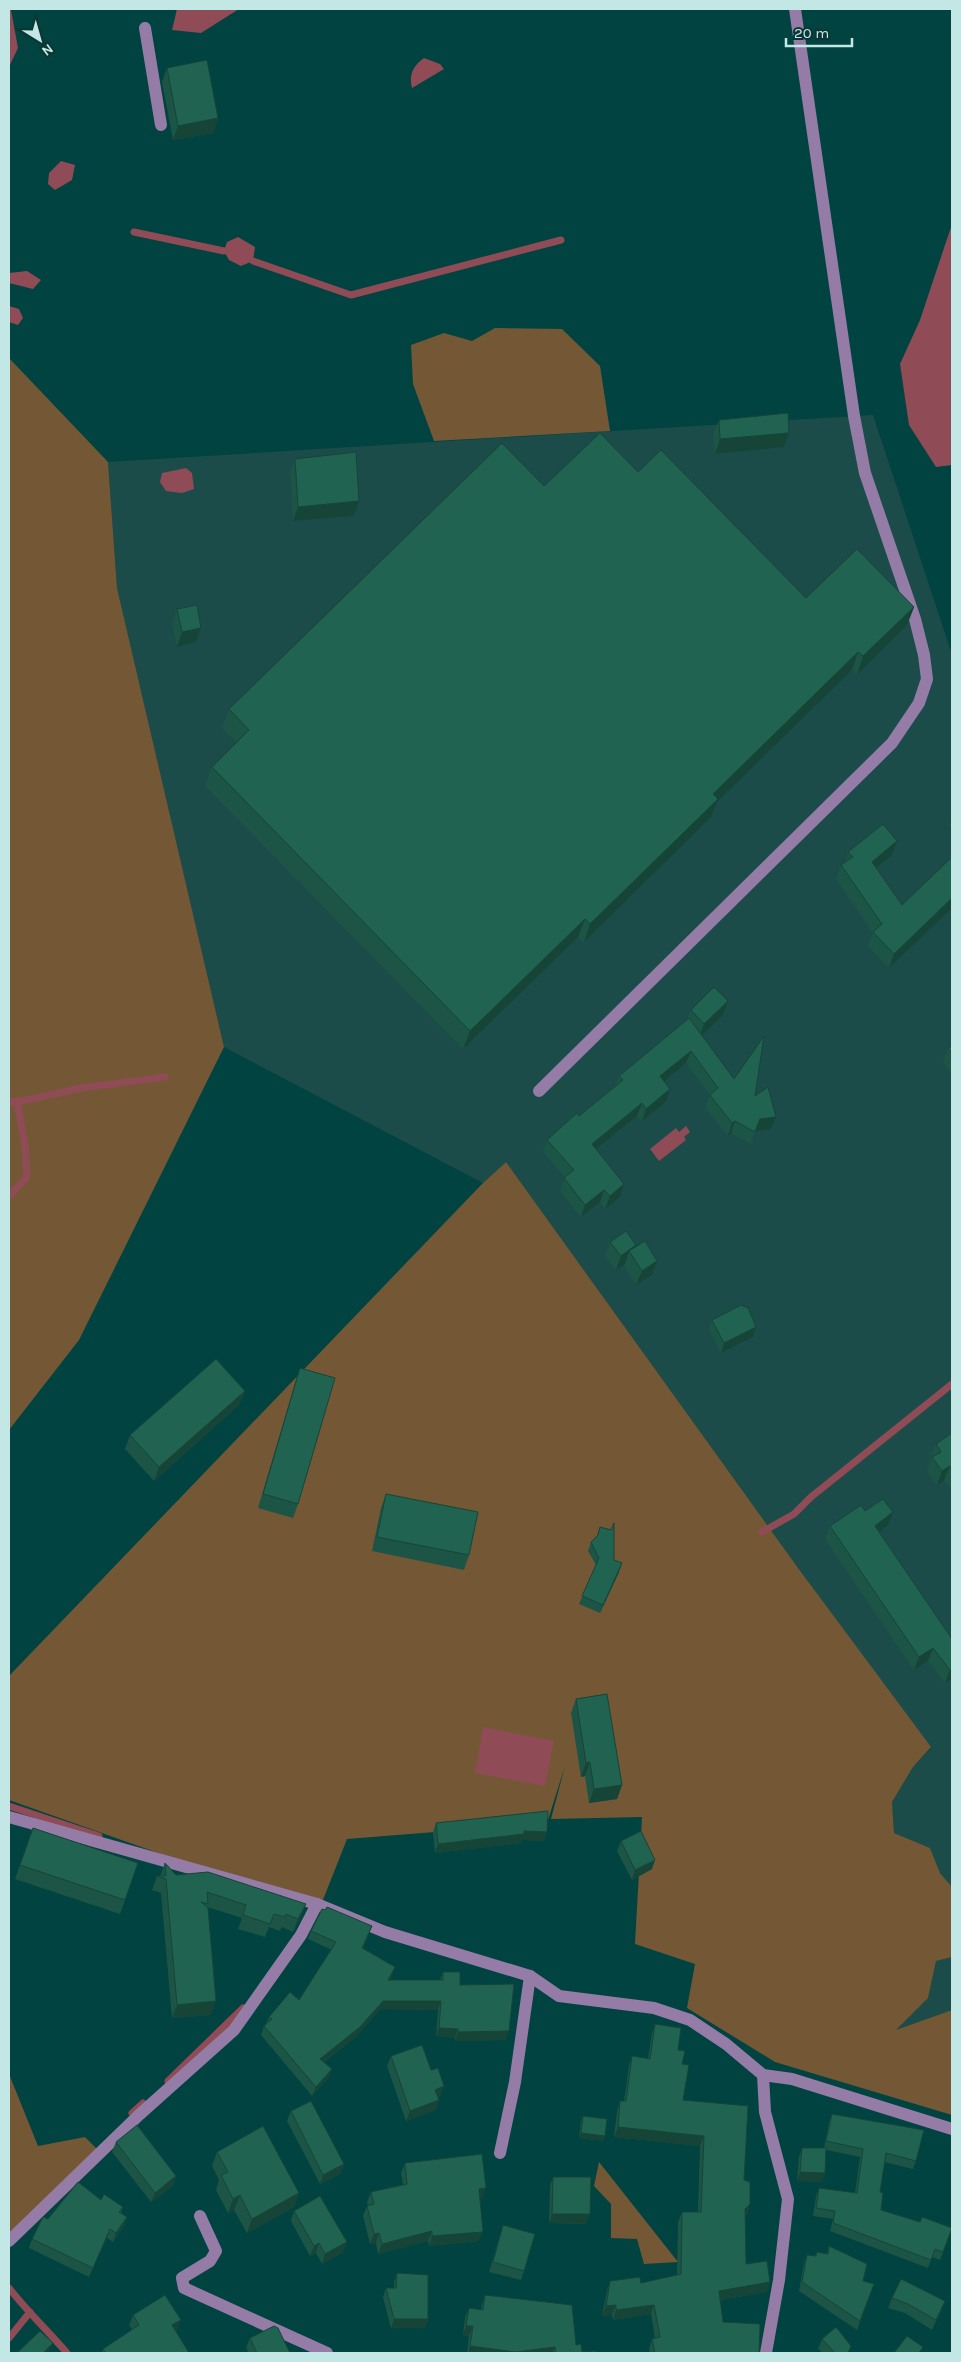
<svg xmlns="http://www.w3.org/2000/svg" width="961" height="2362" viewBox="0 0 961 2362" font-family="Karla,sans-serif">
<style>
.built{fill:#1c4c4a}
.green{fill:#745835}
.water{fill:#8f4b56}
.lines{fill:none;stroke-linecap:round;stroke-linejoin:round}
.stream{stroke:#8f4b56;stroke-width:7}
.minor{stroke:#957ca7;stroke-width:12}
.wall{fill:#1c5545}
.shaded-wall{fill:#164538}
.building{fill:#206350;stroke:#164538}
</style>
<rect width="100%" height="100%" fill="#004340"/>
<g class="built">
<path d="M873,415l79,240v1232l-12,-14 -10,-25 -36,-15 -2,-31 21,-35 18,-19 -62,-82 -363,-504 -23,21 -259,-136 -107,-459 -9,-126z"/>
<path d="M952,1957v53l-57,21 33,-33 8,-37z"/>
</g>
<g class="green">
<path d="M495,328l67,1 38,37 10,65 -176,10 -21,-57 -2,-39 33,-12 28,8z"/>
<path d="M9,358l99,104 9,126 107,459 -145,293 -70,90z"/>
<path d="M506,1162l295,410 130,175 -18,20 -21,35 2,31 36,15 10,25 12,14v70l-16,4 -8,37 -32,32 56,-20v105l-177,-53 -88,-54 8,-44 -60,-20 7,-127 -91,2 14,-53 -18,57 -200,16 -28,71 -310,-110v-124l474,-493z"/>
<path d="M9,2074l29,72 47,-9 13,13 -89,87z"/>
<path d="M599,2162l79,100 -34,2 -7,-25 -26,-1v-34l-17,-18z"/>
</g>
<g class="water">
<path d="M177,9h62l-38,24 -29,-3z"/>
<path d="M9,10h2l7,38 -9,19z"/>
<path d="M424,58l16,6 4,5 -32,19c-4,-14 2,-23 12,-30z"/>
<path d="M61,161l14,4 -3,15 -17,10 -7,-6 1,-11z"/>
<path d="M951,227l1,238 -16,2 -27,-42 -9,-61 20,-44z"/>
<path d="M238,237l17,10 -2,14 -12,5 -12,-6 -5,-9 3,-9z"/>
<path d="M27,271l14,9 -8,9 -24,-6v-10z"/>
<path d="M9,306l10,3 4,9 -5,7 -9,-3z"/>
<path d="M186,468l6,5 2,16 -12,4 -16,-2 -6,-9 2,-9z"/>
<path d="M686,1126l4,6 -6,5 2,3 -27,21 -9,-12 26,-21 3,4z"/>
<path d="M483,1727l71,14 -9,45 -70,-13z"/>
</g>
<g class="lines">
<g class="stream">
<path d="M134,232l90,19"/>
<path d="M253,261l98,34 210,-55"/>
<path d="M9,1102l18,-2 54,-12 84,-11"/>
<path d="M9,1196l18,-19 -2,-32 -8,-44"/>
<path d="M762,1532l32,-18 17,-17 141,-113"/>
<path d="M9,1806l90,30"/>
<path d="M168,2081l75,-73"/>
<path d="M132,2113l11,-10"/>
<path d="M9,2288c18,23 39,43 58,65"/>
<path d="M9,2338l21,-26"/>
</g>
<g class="minor">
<path d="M145,28l16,97"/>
<path d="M539,1091l353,-348 27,-40 8,-24 -3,-24 -9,-36 -50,-146 -11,-57 -59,-407"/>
<path d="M9,1817l308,87 68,28 145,44 29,20 95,12 36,12 36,24 37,31 29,4 160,50"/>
<path d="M763,2075l2,37 23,87 -9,81 -13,73"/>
<path d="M500,2153l15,-71 15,-106"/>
<path d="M200,2216l16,35 -6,10 -28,17 2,10 143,65"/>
<path d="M9,2241l130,-126 95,-85 67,-95 16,-31"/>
</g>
</g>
<g class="wall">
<path d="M167,68l51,50 -5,15 -40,7 -11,-58z"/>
<path d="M719,420l70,13 -5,14 -69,7 -2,-20z"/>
<path d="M295,459l64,42 -5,15 -61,5 -3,-48z"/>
<path d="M638,472l168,126 108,9 -7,18 -50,50 -5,-5 -135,132 -6,15 -127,125 -6,-5 -115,112 -258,-263 7,-19 25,-24 -15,-15 7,-19 315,-223z"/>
<path d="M177,609l24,19 -5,14 -19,5 -5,-23z"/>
<path d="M952,818v11l-3,-4z"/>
<path d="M897,841l-5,14 -15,13 25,37 50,-48 -63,111 -21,-22 5,-13 -37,-54 5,-14 4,-2 3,-11z"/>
<path d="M691,1010l32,5 -21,20 32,44 21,17 21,21 -5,12 -16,2 -4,13 -20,-11 -3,3 -23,-28 5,-13 -24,-32 -22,19 2,20 -24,19 -5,-5 -41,33 28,35 -4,13 -15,12 -5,-7 -19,15 -21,-26 4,-13 1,-1 -22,-25 4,-12 32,-24 36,-30 4,-10 68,-56z"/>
<path d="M952,1045v30l-9,-13 5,-14z"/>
<path d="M610,1242l25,5 22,14 -5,14 -16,10 -12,-19 1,-2 -9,6 -11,-14z"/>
<path d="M712,1320l44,7 -3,10 -32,16 -12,-24z"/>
<path d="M300,1368l-2,136 -5,14 -35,-10 37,-125z"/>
<path d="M245,1391l-6,14 -85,76 -29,-32 5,-14z"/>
<path d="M952,1433v58l-8,-11 -7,5 -10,-14 4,-11 -1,-1 6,-15z"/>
<path d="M386,1494l83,61 -5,15 -92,-19 9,-43z"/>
<path d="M865,1511l23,14 -9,7 73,107v40l-7,4 -17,-22 -14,9 -89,-131 5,-13z"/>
<path d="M600,1527l19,45 -19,41 -21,-9 17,-39 -8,-14 3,-9 6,-6z"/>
<path d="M576,1699l46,86 -5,14 -28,4 -4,-27 -4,1 -10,-64z"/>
<path d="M436,1823l111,9 -3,9 -22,-1 -1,3 -86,10 -2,-21z"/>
<path d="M33,1828l92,72 -5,14 -105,-35z"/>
<path d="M621,1841l31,28 -20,11 -15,-29z"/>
<path d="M165,1863l11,12 130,29 -5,13 -8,15 -11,-5 -2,4 -11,-4 -4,10 -27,-8 4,-11 -35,-11 4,108 -39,3 -11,-125 -9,-3 5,-14h3z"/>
<path d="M372,1926l-9,22 32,19 -5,13h50l3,-8 17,13 46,55 -51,1v-3l-19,-2 2,-26 -58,-1 -23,27 -33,26 5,15 -17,19 -51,-61 3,-9 2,-2 3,-7 30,-17 33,-50 -24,-11 3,-8z"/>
<path d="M655,2024l23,26 4,14 1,36 61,80 6,24 -3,10 -2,1 1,49 21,28 -47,8 3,22 36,31h-109l-1,-4 3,-10h3l-4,-25 -38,6 -1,-5 -10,1 5,-25 3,-10 31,2 36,-8 1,-53 4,-10h16l2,-66 -86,-9 3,-26 3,-10h4l5,-35 3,-10 16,2 4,-25z"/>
<path d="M391,2056l40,14 13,16 -4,10 -2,1 1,3 -3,10 -30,11 -19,-55z"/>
<path d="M291,2111l53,53 -4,10 -20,10 -33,-63z"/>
<path d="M832,2114l84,47 -3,8 -29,-7 -4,30 1,18 39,12 32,6 -12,32 -8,-3 -4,11 -98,-37 3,-12 -20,-3 3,-20 3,-8 36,5 5,-36 -34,-7 -1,23 -3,9 -25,-1 2,-24 3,-9h22l5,-26z"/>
<path d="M583,2116l22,20 -2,5 -24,-3 2,-17z"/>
<path d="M116,2142l60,34 -3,10 -22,16 -39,-50z"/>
<path d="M217,2152l82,41 -5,14 -47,26 -13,-23 -6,3 -12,-23 3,-10 -7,-14z"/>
<path d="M405,2163l77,35h-2l-1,43 -50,5 -1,-5 -50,13 -2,-11 -6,1 -7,-28 4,-10h1l-1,-4 4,-10 32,-7 -2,-12z"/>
<path d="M553,2177l33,47 -37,-1 1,-37z"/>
<path d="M101,2200l22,7 -2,6 6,4 -3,9 -11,16 -6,-4 -18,39 -60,-29 3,-9 16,-20z"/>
<path d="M294,2211l49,41 -21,12 -6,-11 -6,3 -19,-35z"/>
<path d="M503,2225l21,46 -3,9 -32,-8z"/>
<path d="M829,2246l34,35 11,3 -17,46 -58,-39 5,-28 3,-8 8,1 2,-4 10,2z"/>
<path d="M397,2273l31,46 -3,9h-34l-8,-31 3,-9h8v-6z"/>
<path d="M485,2295l91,50 6,7 14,1h-129l2,-17 -6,-1 2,-17 4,-10 12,2 1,-5z"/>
<path d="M892,2298l50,12 -10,20 -27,-17 -17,-5z"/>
<path d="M133,2315l44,15 -2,1 14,22h-87l1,-4 29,-19 -3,-5z"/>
<path d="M250,2338l40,15h-41l-3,-5z"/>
<path d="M822,2339l26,14h-25l-5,-4z"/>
</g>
<g class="shaded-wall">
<path d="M218,118l-5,15 -40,7 5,-14z"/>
<path d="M789,433l-5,14 -69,7 5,-15z"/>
<path d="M359,501l-5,15 -61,5 5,-14z"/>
<path d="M914,607l-7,18 -50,50 6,-19z"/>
<path d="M201,628l-5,14 -19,5 5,-15z"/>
<path d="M858,652l-6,18 -135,132 -6,15 -127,125 6,-18 123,-130z"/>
<path d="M897,841l-5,14 -25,21 5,-14z"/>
<path d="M952,898v10l-63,60 5,-14z"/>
<path d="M585,919l-7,18 -115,112 7,-18z"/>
<path d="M728,1001l-5,14 -24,23 5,-14z"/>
<path d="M691,1051l-5,12 -31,26 5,-13z"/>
<path d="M670,1089l-4,13 -24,19 4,-12z"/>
<path d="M642,1103l-5,13 -50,40 5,-12z"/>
<path d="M776,1117l-5,12 -16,2 5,-12z"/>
<path d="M735,1121l-4,12 -3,3 4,-13z"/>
<path d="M624,1184l-4,13 -15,12 5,-13z"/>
<path d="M604,1190l-4,12 -19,15 4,-12z"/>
<path d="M636,1245l-4,11 -3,-5 -4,13 -9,6 5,-14z"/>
<path d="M657,1261l-5,14 -16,10 6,-14z"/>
<path d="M756,1327l-3,10 -32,16 3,-10z"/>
<path d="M245,1391l-6,14 -85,76 5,-14z"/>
<path d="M950,1466l-6,14 -7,5 5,-14z"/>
<path d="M893,1512l-5,13 -18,14 5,-13z"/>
<path d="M622,1563l-3,9 -19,41 3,-8z"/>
<path d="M933,1648l-5,13 -14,9 5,-13z"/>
<path d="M952,1669v10l-7,4 5,-13z"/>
<path d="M590,1762l-5,14 -4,1 5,-14z"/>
<path d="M622,1785l-5,14 -28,4 5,-14z"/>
<path d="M524,1831l23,1 -3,9 -22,-1 -1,3 -86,10 3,-9z"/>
<path d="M655,1860l-3,9 -20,11 3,-10z"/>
<path d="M306,1904l-5,13 -8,15 5,-13z"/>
<path d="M395,1967l-3,8 -7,13 3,-8z"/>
<path d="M216,2001l-5,14 -39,3 5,-13z"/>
<path d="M383,2001h58l-3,9 -58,-1 -23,27 -40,31 3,-8z"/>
<path d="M439,2028l19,1 -3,9 -19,-2z"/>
<path d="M509,2031l-3,9 -51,1 3,-9z"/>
<path d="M332,2069l-3,8 -17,19 4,-9z"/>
<path d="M444,2086l-4,10 -8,3 3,-9z"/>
<path d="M439,2100l-3,10 -30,11 4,-10z"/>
<path d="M618,2127l86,9 -4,10 -86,-9z"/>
<path d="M581,2133l24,3 -2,5 -24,-3z"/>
<path d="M344,2164l-4,10 -20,10 3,-9z"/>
<path d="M800,2172l25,1 -3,9 -25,-1z"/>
<path d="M176,2176l-3,10 -22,16 4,-9z"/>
<path d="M486,2188l-4,10 -7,1 4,-10z"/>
<path d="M299,2193l-5,14 -47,26 5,-14z"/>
<path d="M240,2195l-6,15 -6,3 5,-14z"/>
<path d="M750,2204l-3,10 -5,4 3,-9z"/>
<path d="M552,2214h38l-4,10 -37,-1z"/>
<path d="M127,2217l-3,9 -11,16 3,-9z"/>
<path d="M110,2229l-3,9 -18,39 4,-9z"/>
<path d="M432,2231l-4,10 -50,13 4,-10z"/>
<path d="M483,2232l-4,9 -50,5 3,-10z"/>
<path d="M379,2233l-3,10 -6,1 4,-10z"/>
<path d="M347,2242l-4,10 -21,12 3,-10z"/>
<path d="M319,2243l-3,10 -6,3 4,-10z"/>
<path d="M770,2282l-3,10 -52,9 4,-10z"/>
<path d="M945,2301l-3,9 -10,20 4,-10z"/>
<path d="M616,2305l-4,10 -10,1 4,-10z"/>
<path d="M654,2305l-3,9 -38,6 3,-10z"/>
<path d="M394,2319h34l-3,9h-34z"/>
<path d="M181,2320l-4,10 -9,6 4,-11z"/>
<path d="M466,2326h7l-4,10 -6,-1z"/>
<path d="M53,2343l-5,10h-5z"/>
<path d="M470,2346l85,1 -2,6h-85z"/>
</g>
<g class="building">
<path d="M207,60l11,58 -40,8 -11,-58z"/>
<path d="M788,413l1,20 -69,6 -1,-19z"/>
<path d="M600,433l38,39 23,-22 145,148 51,-49 57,58 -51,49 -5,-4 -145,142 5,5 -128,125 -5,-5 -115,112 -258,-264 37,-37 -20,-21 273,-266 42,43z"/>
<path d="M356,452l3,49 -61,6 -3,-48z"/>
<path d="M197,605l4,23 -19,4 -5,-23z"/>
<path d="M883,824l14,17 -25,21 30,43 50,-48v41l-58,56 -21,-22 9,-8 -41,-59 12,-8 -5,-5z"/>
<path d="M714,987l14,14 -24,23 -13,-14z"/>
<path d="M689,1018l45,61 30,-43 -9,60 13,-9 8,30 -16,2 -5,13 -20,-11 -3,2 -22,-28 8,-7 -27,-37 -31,25 10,13 -24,20 -4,-6 -50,41 32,40 -14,12 -6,-6 -19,15 -21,-27 10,-8 -27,-30 30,-27 2,3 44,-36 -4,-4z"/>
<path d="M952,1045v9l-4,-6z"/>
<path d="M626,1231l10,14 -15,11 -11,-14z"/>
<path d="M645,1241l12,20 -15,10 -13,-20z"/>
<path d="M741,1305l7,3 8,19 -32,16 -12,-23z"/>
<path d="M216,1359l29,32 -86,76 -29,-32z"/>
<path d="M300,1368l35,10 -37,126 -35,-10z"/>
<path d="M952,1433v37l-2,-4 -8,5 -10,-14 9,-5 -5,-8z"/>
<path d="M386,1494l92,18 -9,43 -92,-18z"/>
<path d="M883,1499l10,13 -18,14 77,113v30l-2,1 -17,-22 -14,9 -89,-131 31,-21 4,6z"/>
<path d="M614,1523v37l8,3 -19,42 -21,-9 17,-38 -8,-16 7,-7 2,-8 11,3z"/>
<path d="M607,1694l15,91 -28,4 -4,-27 -4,1 -10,-64z"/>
<path d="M548,1811l-1,21 -23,-1v3l-86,10 -2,-21z"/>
<path d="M33,1828l105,35 -13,37 -105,-35z"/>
<path d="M641,1831l14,29 -20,10 -14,-29z"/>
<path d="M165,1863l11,12 32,-3 98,32 -8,15 -12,-5 -1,3 -11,-3 -4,10 -27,-9 3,-10 -39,-13 1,12 -7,-2 7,6 8,93 -39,4 -11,-126 -9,-3h9z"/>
<path d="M327,1907l45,19 -10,22 33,19 -7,13h55v-8h17v13l54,-1 -5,47 -51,1v-3l-19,-1 2,-27h-58l-23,26 -40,32 12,10 -16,18 -52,-61 8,-7 -3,-2 21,-25 9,8 37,-58 -25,-11 11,-22 3,1z"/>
<path d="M655,2024l26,4 -3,22 7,1 -3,13 7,1 -6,35 65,6 -4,74 6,2v22l-5,5 1,55 21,-3 3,21 -51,9 4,31 37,2 -1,29h-104l-3,-14 8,-2 -6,-32 -38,5v-5l-10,1 4,-25 30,-4 1,6 40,-9 1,-62h19l3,-76 -86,-9 2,-26h6l6,-45 18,3z"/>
<path d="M422,2045l9,25 7,-2 6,18 -9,4 4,10 -29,11 -19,-55z"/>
<path d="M311,2101l33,63 -21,11 -32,-64z"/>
<path d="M832,2114l92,16 -8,31 -30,-8 -6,39 3,1 -2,17 39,12 2,-5 30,11 -9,24 -8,-3 -4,11 -98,-37 2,-12 -19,-3 3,-20 38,5 6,-44 -37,-8z"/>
<path d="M583,2116l24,3 -2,17 -24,-3z"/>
<path d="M137,2125l39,51 -21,17 -39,-51z"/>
<path d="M263,2126l36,67 -47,26 -12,-24 -7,4 -12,-24 7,-3 -11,-20z"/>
<path d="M802,2148h24l-1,25 -25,-1z"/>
<path d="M482,2154l4,34 -7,1 4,43 -51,4v-5l-50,13 -3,-11 -5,1 -7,-28 7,-2 -3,-12 36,-8 -2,-21z"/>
<path d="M553,2177h38l-1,37h-38z"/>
<path d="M78,2182l23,18 3,-6 19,13 -4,5 8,5 -11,16 -6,-4 -17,39 -61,-29 11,-22 5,2z"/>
<path d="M320,2196l27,46 -22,12 -6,-11 -5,3 -20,-35z"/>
<path d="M503,2225l32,9 -11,37 -31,-9z"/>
<path d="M829,2246l38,18 -4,17 11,3 -14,37 -58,-39 5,-27 9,1 1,-4 11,2z"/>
<path d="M397,2273l31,2v44h-34l-8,-31h10z"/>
<path d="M901,2279l44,22 -9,19 -28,-16 -16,-6z"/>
<path d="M165,2295l16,25 -9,5 17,28h-83l-3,-4 36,-24 -6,-10z"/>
<path d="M485,2295l87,10 4,40 5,-1 1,8 14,-1v2h-40l-1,-6 -40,5 -45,-6 3,-20h-7l3,-18 14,2z"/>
<path d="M274,2326l4,2 12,25h-33l-7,-15z"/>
<path d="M836,2327l15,19 -3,7h-13l-13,-14z"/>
<path d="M40,2331l13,12 -10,10h-26z"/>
<path d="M907,2336l16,11 -4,6h-25z"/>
</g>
<rect width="961" height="2362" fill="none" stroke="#c2e7e4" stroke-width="20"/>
<g transform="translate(40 40) rotate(143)" stroke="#0b3634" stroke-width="4" paint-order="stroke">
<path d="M0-4L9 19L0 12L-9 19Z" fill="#c2e7e4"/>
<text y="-8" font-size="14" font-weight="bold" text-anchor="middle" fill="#c2e7e4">N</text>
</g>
<path d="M786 38v8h66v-8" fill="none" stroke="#c2e7e4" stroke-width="2.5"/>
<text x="794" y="38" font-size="15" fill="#c2e7e4" stroke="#0b3634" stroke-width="4" paint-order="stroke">20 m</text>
</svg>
